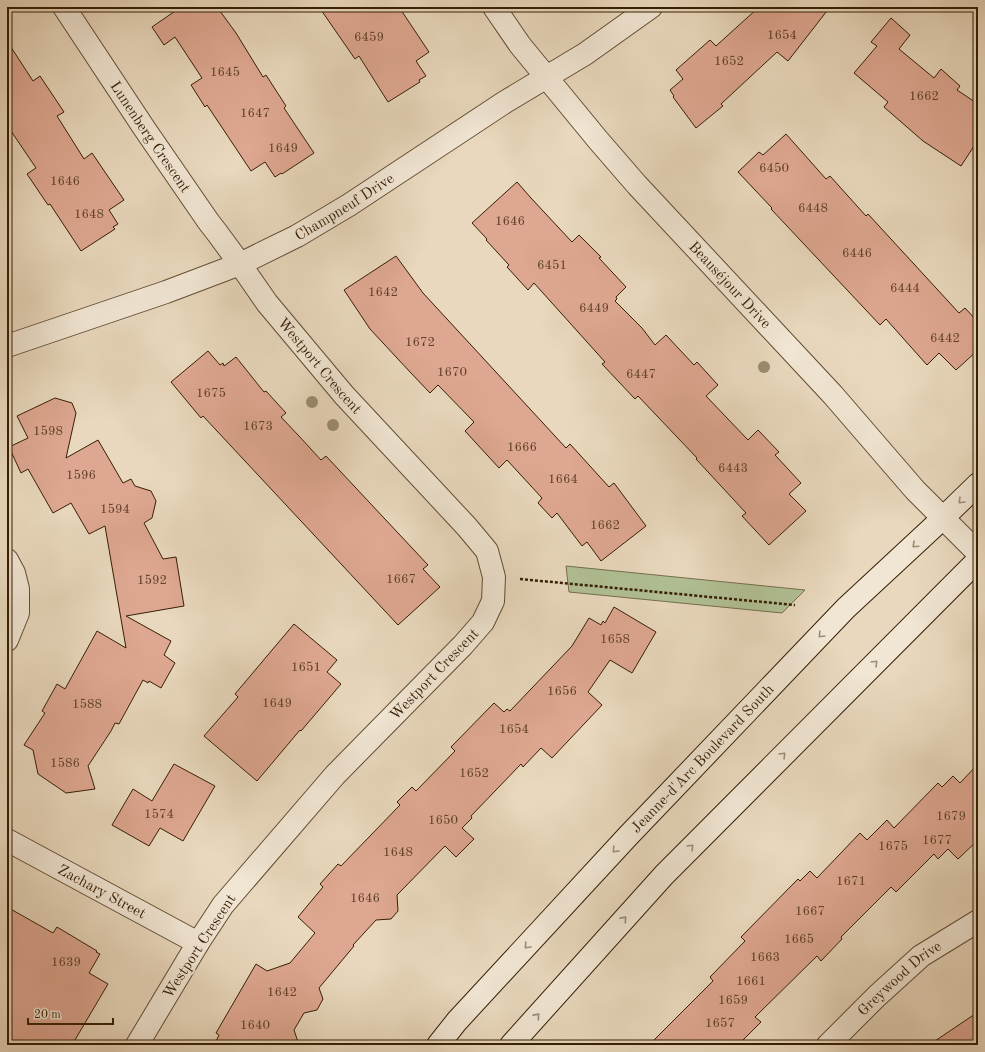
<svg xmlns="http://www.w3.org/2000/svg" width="985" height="1052" viewBox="0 0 985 1052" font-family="'Old Standard TT',serif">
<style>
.green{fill:#b1c095;stroke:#736f4d}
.building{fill:#dea791;stroke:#351e05}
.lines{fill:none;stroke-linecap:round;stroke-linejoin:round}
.minor-casing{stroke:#624c33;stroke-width:24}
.tertiary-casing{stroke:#624c33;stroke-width:24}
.secondary-casing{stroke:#351e05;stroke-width:24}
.path{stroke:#351e05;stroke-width:2.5;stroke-dasharray:3 2;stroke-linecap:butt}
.minor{stroke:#f1e6d4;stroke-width:22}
.tertiary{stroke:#f1e6d4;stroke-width:22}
.secondary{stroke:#f1e6d4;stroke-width:22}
.tree{fill:#9a8d6f}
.oneway{stroke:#9c8c77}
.labels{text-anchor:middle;stroke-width:4;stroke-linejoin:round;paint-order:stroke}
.number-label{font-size:13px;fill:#5f4028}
.street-label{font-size:15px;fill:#351e05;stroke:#f1e6d4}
</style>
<rect width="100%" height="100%" fill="#e9d8bd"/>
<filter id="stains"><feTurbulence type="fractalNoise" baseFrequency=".005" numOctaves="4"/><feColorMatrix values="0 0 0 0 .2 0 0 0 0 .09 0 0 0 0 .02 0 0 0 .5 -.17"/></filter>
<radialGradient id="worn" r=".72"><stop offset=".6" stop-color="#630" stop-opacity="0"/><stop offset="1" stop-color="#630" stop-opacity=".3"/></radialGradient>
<path class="green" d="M566,566l239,24 -23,23 -213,-21z"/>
<g class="building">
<path d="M181,7h36l19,26 27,44 3,-2 20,31 -2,2 30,45 -32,21 -1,-1 -6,4 -10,-15 -14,9 -44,-66 -2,2 -14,-22 11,-7 -27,-41 -11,8 -12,-18z"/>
<path d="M319,7h80l30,45 -13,9 10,15 -7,4 1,2 -32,20 -29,-46 -4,3z"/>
<path d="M759,7h71l-42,54 -11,-9 -56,52 2,2 -27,22 -23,-31 1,-1 -4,-6 13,-11 -7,-9 34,-30 6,6z"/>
<path d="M891,18l19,17 -11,14 35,29 7,-9 19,17 -3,4 21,14v36l-17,26 -38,-25 -39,-34 4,-5 -34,-29 23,-27 -6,-4z"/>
<path d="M7,41l26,40 7,-5 24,36 -7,4 27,43 8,-6 32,47 -15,10 9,14 -5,3 2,2 -34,22 -31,-47 -2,1 -21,-31 9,-6 -29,-43z"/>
<path d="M786,134l40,45 4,-3 36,40 2,-2 91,99 6,-5 13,14v28l-22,20 -17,-17 -12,12 -41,-46 -6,6 -109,-116 1,-1 -34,-36 21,-20 4,3z"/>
<path d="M517,182l14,16 41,44 7,-7 22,22 -2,1 27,29 -10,10 1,2 -2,2 27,27 13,17 11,-10 28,30 3,-3 21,23 -12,11 42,44 10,-10 21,22 -4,3 26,28 -12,11 17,17 -37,34 -27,-29 4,-3 -50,-54 1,-1 -59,-62 -3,3 -33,-35 3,-2 -71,-79 -6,7 -21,-23 2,-2 -23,-25 1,-1 -15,-16z"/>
<path d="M396,256l27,37 143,155 4,-4 39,43 5,-4 32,43 -45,35 -14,-19 -5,4 -25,-33 -5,5 -14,-15 4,-5 -35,-38 -8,8 -34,-37 9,-9 -36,-37 -8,8 -20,-21 -40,-43 -26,-39z"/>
<path d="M208,351l12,14 3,-2 1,3 12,-9 28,35 2,-1 20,22 -5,4 18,19 22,24 5,-4 102,109 -5,4 17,18 -42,38 -195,-209 -2,2 -30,-36z"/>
<path d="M55,398l17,5 4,10 -10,45 32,-18 25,43 8,-4 4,7 16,5 5,10 -4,17 -8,5 19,36 13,-2 8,49 -58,10 45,25 -7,14 11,8 -14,25 -12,-7 -1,2 -5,-3 -24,44 -4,-1 -4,8 -23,35 7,23 -29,4 -28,-19 -5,-24 -9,-5 21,-32 -3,-2 15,-27 8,5 32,-58 29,17 -21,-122 -16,8 -18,-31 -18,10 -25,-44 -7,4 -12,-26 19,-9 -11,-22z"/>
<path d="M614,607l42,25 -24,41 -22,-13 -22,32 14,13 -50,53 -11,-10 -18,19 -2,-3 -50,52 1,2 -10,10 12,11 -18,18 -11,-11 -48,49 1,16 -7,8 -15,1 -23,25 1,1 -35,42 4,11 -6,11 -13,3 -10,17 5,15h-85l5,-10 -3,-2 40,-69 11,7 23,-8 25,-30 -17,-16 25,-30 -3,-3 18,-20 3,2 59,-61 -3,-3 15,-15 4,4 39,-40 -4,-4 43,-44 10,9 3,-3 3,2 62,-65 17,-28 12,7 2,-4 2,2z"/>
<path d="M294,624l43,36 -10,12 14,12 -40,47 -1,-1 -43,51 -53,-45 34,-39 -3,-3z"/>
<path d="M174,764l41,22 -32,55 -23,-13 -11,18 -37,-21 21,-36 19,12z"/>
<path d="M978,764v76l-20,19 -10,-10 -10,10 -4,-5 -38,38 -5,-5 -50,50 1,2 -21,22 -4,-5 -62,61 6,5 -23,23h-89l64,-64 -3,-4 35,-36 -4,-4 57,-58 2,2 10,-10 7,7 43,-45 7,7 20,-20 7,8 44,-45 4,4 11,-11 7,7z"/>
<path d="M7,907l46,26 4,-6 40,24 -1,1 4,2 -11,19 19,11 -36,61h-65z"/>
<path d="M978,1012v33h-49z"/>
</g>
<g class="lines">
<defs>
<g id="minor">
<path id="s1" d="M64,7l80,121 64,93 10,13 22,30 27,39 77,92 123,132 20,24 7,26 -1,24 -10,21 -20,23 -128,130 -112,130 -25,38 -61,102"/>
<path id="s2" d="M7,346l159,-54 74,-28 57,-28 52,-31 156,-103 80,-48 66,-47"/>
<path d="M7,560l7,13 4,16v24l-11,27"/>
<path id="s3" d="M7,840l191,103"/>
<path id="s4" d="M828,1045l49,-49 44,-40 57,-35"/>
</g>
<g id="tertiary">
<path id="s5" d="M494,7l26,38 78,95 39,45 196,210 82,95 63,63"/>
</g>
<g id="secondary">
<path id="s6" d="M438,1045l19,-24 171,-185 218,-228 97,-90 35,-34"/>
<path d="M511,1045l153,-170 314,-315"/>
</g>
</defs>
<use href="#minor" class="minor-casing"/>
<use href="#tertiary" class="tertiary-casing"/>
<use href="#secondary" class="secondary-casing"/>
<path class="path" d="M520,579l275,26"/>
<use href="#minor" class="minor"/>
<use href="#tertiary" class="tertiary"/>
<use href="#secondary" class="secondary"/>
</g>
<g class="tree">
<circle cx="764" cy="367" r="6"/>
<circle cx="312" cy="402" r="6"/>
<circle cx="333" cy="425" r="6"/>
</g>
<defs><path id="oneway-chevron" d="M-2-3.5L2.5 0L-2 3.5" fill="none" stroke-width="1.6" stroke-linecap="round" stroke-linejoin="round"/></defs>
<g class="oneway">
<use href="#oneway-chevron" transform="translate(961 501) rotate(135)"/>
<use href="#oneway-chevron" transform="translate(915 545) rotate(137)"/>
<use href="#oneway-chevron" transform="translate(821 635) rotate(134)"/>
<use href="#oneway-chevron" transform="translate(875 663) rotate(-45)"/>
<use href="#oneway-chevron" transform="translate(783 755) rotate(-45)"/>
<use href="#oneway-chevron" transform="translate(691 847) rotate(-45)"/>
<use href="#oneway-chevron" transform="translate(615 850) rotate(133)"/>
<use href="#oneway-chevron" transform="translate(624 919) rotate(-48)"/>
<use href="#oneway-chevron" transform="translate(527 946) rotate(133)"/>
<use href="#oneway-chevron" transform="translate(537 1016) rotate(-48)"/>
</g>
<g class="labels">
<g class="number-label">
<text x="782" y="39">1654</text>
<text x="369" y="41">6459</text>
<text x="729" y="65">1652</text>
<text x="225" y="76">1645</text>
<text x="924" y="100">1662</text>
<text x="255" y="117">1647</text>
<text x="283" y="152">1649</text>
<text x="774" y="172">6450</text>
<text x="65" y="185">1646</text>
<text x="813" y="212">6448</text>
<text x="89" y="218">1648</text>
<text x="510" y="225">1646</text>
<text x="857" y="257">6446</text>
<text x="552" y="269">6451</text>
<text x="905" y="292">6444</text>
<text x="383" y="296">1642</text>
<text x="594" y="312">6449</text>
<text x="945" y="342">6442</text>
<text x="420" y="346">1672</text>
<text x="452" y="376">1670</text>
<text x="641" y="378">6447</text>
<text x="211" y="397">1675</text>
<text x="258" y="430">1673</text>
<text x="48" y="435">1598</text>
<text x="522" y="451">1666</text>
<text x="733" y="472">6443</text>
<text x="81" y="479">1596</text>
<text x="563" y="483">1664</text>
<text x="115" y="513">1594</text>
<text x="605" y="529">1662</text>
<text x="401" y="583">1667</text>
<text x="152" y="584">1592</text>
<text x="615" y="643">1658</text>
<text x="306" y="671">1651</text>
<text x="562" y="695">1656</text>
<text x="277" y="707">1649</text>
<text x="87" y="708">1588</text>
<text x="514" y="733">1654</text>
<text x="65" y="767">1586</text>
<text x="474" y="777">1652</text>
<text x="159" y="818">1574</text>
<text x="951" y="820">1679</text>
<text x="443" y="824">1650</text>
<text x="937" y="844">1677</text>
<text x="893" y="850">1675</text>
<text x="398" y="856">1648</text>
<text x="851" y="885">1671</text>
<text x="365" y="902">1646</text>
<text x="810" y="915">1667</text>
<text x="799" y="943">1665</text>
<text x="765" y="961">1663</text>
<text x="66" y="966">1639</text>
<text x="751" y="985">1661</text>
<text x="282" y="996">1642</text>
<text x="733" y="1004">1659</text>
<text x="720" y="1027">1657</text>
<text x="255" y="1029">1640</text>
</g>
<g class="street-label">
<text dy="5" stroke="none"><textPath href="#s1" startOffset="156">Lunenberg Crescent</textPath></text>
<text dy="5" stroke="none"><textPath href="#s2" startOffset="366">Champneuf Drive</textPath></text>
<text dy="5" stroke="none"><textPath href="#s5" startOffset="365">Beauséjour Drive</textPath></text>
<text dy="5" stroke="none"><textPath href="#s1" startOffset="441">Westport Crescent</textPath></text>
<text transform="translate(434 674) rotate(-46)" y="5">Westport Crescent</text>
<text dy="5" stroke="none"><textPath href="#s6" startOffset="390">Jeanne-d'Arc Boulevard South</textPath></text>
<text dy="5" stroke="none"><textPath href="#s3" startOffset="108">Zachary Street</textPath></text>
<text transform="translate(199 946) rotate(-57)" y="5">Westport Crescent</text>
<text dy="5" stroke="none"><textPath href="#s4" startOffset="98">Greywood Drive</textPath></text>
</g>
</g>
<rect width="985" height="1052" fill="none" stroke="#e9d8bd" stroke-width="24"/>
<rect x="8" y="8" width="969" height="1036" fill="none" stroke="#351e05" stroke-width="2"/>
<rect x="12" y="12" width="961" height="1028" fill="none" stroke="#351e05"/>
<path d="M28 1018v6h85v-6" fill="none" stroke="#351e05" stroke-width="2"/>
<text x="34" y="1018" font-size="12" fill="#351e05" stroke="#f1e6d4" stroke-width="3" paint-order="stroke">20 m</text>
<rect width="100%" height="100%" filter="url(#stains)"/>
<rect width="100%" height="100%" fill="url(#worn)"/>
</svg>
